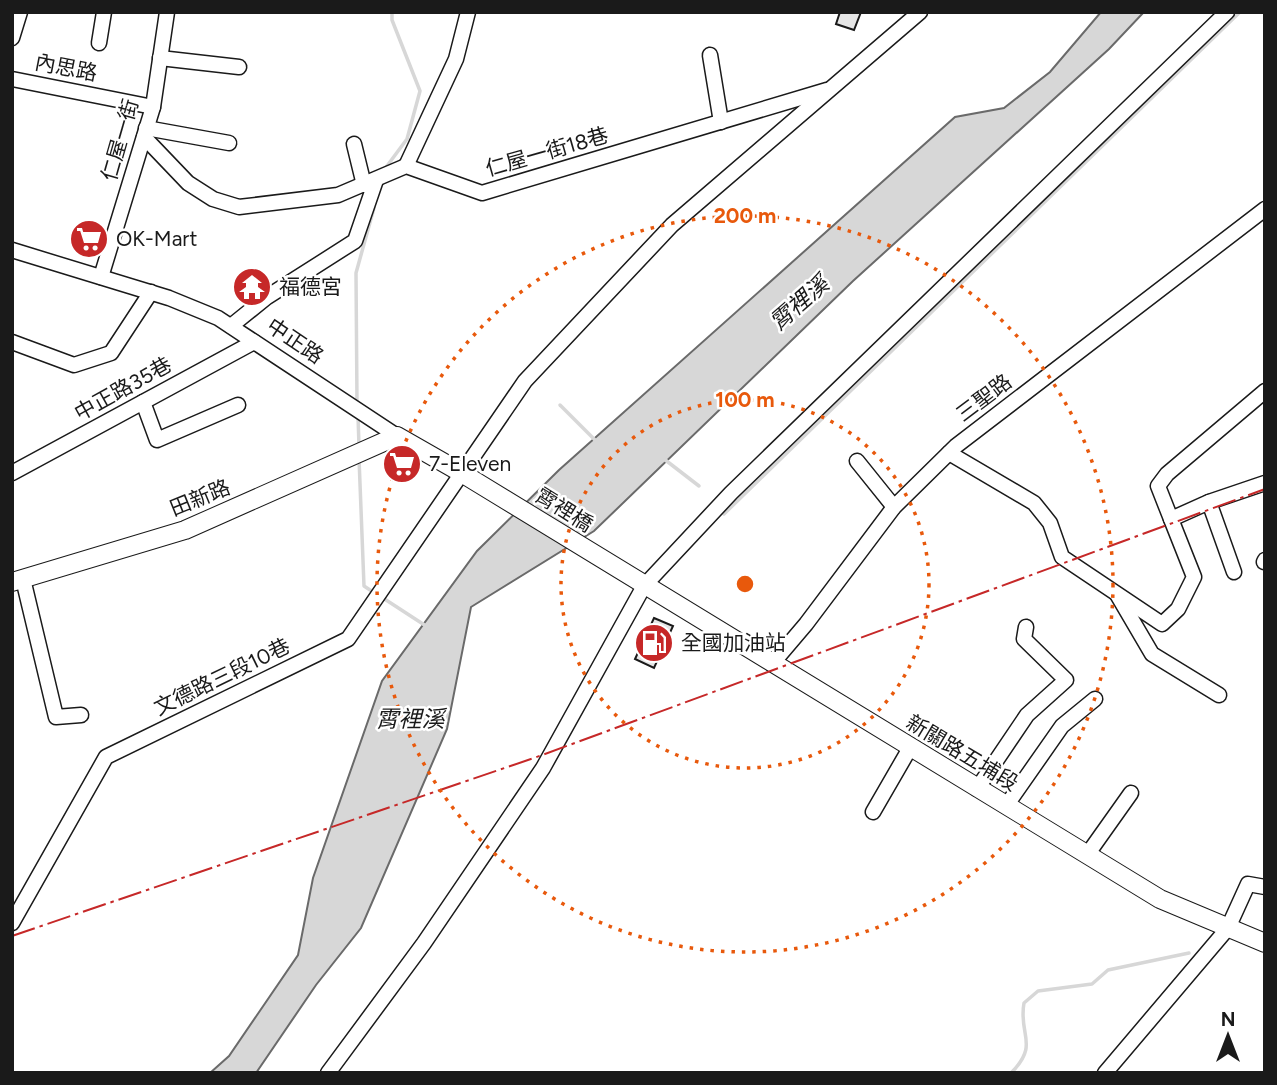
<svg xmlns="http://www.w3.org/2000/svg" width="1277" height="1085" viewBox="0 0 1277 1085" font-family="Figtree,'Noto Sans TC',sans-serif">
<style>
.water{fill:#d7d7d7;stroke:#6a6a6a;stroke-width:2}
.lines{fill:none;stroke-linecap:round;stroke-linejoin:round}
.stream{stroke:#d7d7d7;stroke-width:3.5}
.building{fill:#e6e6e6;stroke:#1a1a1a;stroke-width:2}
.minor-casing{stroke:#1a1a1a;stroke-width:17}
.major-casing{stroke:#1a1a1a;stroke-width:20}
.minor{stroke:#fff;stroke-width:14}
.major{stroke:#fff;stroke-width:18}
.power{stroke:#c62828;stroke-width:2;stroke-dasharray:24 5 3.5 5;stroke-linecap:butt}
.ring{fill:none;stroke:#e8590c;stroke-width:3.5;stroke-dasharray:3.5 7}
.labels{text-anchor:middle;stroke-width:5;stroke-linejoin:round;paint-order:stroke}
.street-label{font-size:21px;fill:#1a1a1a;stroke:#fff}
.poi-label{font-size:21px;fill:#1a1a1a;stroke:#fff;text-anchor:start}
.water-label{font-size:23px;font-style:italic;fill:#1a1a1a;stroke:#fff}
.centre{fill:#e8590c;stroke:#fff;stroke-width:3.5}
.ring-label{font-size:21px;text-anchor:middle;font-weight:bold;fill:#e8590c;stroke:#fff;stroke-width:5;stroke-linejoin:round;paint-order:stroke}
</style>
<rect width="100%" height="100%" fill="#fff"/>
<path class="water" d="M1101,12h43l-35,37 -256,232 -259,250 -123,76 -24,122 -86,199 -45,57 -60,88h-46l19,-17 69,-101 15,-77 69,-197 95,-130 82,-81 396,-353 49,-9 46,-36z"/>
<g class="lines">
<g class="stream">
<path d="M384,170l23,-31 13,-48 -28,-71v-8"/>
<path d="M357,404l-1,-131 18,-65"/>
<path d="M560,405l36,36"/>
<path d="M358,416l1,30"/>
<path d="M359,458l5,128 12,8"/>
<path d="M664,459l35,27"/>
<path d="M724,514l516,-502"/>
<path d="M383,598l43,28"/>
<path d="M1011,1073c29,-29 7,-38 13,-70l14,-12 54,-7 16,-14 81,-17"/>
</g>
</g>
<g class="building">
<path d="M840,12h21l-7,18 -18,-6z"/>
<path d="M249,278l9,2 -3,16 -9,-1z"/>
<path d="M654,618l19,8 -19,42 -19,-9z"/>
</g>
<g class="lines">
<defs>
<g id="minor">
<path d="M12,38l8,-26"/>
<path d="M99,43l5,-31"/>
<path d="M710,55l11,67"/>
<path d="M160,58l79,9"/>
<path d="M12,79l141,28"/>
<path d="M146,128l83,15"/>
<path d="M144,137l44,46 25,16 26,8 99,-12 68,-29 76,27 345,-103"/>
<path d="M354,144l10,41"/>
<path d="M406,166l50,-107 12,-47"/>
<path d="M12,250l157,48 49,20 179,118"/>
<path d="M101,277l52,-170 14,-95"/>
<path d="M231,326l36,-29 88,-56 21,-61"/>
<path d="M12,342l62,23 37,-12 40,-61"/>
<path d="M143,402l14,38 81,-35"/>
<path d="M949,453l85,50 16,20 12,34 100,67 16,-15 16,-32 -23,-58 38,-17 56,-19"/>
<path d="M857,461l37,46"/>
<path d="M12,473l242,-131"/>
<path d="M1209,502l25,70"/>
<path d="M1171,519l-13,-33 9,-12 98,-83"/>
<path d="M1264,562l1,-2"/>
<path d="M23,579l33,138 25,-2"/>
<path d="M1118,596l34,58 67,41"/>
<path d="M772,664l34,-40 88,-117 62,-61 309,-237"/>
<path d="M977,789l50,-74 39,-35 -42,-41 2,-12"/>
<path d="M1006,806l56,-80 33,-27"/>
<path d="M873,812l37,-64"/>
<path d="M1087,855l44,-62"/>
<path d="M12,923l94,-166 242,-118 177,-258 147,-156 248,-213"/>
<path d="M328,1073l96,-130 119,-175 101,-182 87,-93 496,-481"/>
<path d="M1105,1073l123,-145 20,-44 17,3"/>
</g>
<path id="major" d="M12,582l173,-52 212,-94 63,36 700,427 105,44"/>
</defs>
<use href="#minor" class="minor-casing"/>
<use href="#major" class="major-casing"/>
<use href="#minor" class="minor"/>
<use href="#major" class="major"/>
<path class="power" d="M12,936l522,-178 731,-269"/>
</g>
<g class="ring">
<circle cx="745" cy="584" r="184"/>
<circle cx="745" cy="584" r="368"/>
</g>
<defs>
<symbol id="supermarket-disc" viewBox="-11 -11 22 22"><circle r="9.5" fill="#c62828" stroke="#fff"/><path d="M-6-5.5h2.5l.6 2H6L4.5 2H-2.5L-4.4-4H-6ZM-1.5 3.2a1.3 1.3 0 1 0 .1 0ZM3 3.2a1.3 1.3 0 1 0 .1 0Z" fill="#fff"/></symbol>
<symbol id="temple-disc" viewBox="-11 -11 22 22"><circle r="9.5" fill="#c62828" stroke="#fff"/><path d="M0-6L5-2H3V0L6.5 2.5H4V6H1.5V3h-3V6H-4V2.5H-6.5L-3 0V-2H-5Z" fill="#fff"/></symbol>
<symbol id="fuel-disc" viewBox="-11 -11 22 22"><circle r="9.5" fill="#c62828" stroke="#fff"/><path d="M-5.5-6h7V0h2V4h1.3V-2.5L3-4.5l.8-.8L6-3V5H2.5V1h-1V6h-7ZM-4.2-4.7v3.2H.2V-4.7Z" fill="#fff"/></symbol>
</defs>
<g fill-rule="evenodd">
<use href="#supermarket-disc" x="67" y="217" width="44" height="44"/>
<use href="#temple-disc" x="230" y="265" width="44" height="44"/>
<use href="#supermarket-disc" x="380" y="442" width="44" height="44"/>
<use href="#fuel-disc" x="632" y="621" width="44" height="44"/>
</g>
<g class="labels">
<g class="street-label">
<text transform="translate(66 68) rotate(11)" y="7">內思路</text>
<text transform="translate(120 140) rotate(-74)" y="7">仁屋一街</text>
<text transform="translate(547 152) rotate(-16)" y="7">仁屋一街18巷</text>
<text transform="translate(295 341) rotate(34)" y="7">中正路</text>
<text transform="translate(123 389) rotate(-29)" y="7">中正路35巷</text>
<text transform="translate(984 398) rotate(-37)" y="7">三聖路</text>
<text transform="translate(200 498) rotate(-22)" y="7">田新路</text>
<text transform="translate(564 510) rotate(32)" y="7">霄裡橋</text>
<text transform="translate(222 677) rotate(-26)" y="7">文德路三段10巷</text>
<text transform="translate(962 753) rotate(31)" y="7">新關路五埔段</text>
</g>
<g class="poi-label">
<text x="116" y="246">OK-Mart</text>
<text x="279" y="294">福德宮</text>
<text x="429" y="471">7-Eleven</text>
<text x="681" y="650">全國加油站</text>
</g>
<g class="water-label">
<text transform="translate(799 303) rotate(-41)" y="8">霄裡溪</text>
<text x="410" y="727">霄裡溪</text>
</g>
</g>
<circle cx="745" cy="584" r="10" class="centre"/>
<g class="ring-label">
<text x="745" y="223">200 m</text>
<text x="745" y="407">100 m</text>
</g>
<rect width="1277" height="1085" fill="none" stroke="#1a1a1a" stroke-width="28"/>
<g transform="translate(1228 1036)" stroke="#ffffff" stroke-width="5" paint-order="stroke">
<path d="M0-5L12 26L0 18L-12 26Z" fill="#1a1a1a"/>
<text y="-10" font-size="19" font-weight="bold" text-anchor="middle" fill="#1a1a1a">N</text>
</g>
</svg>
